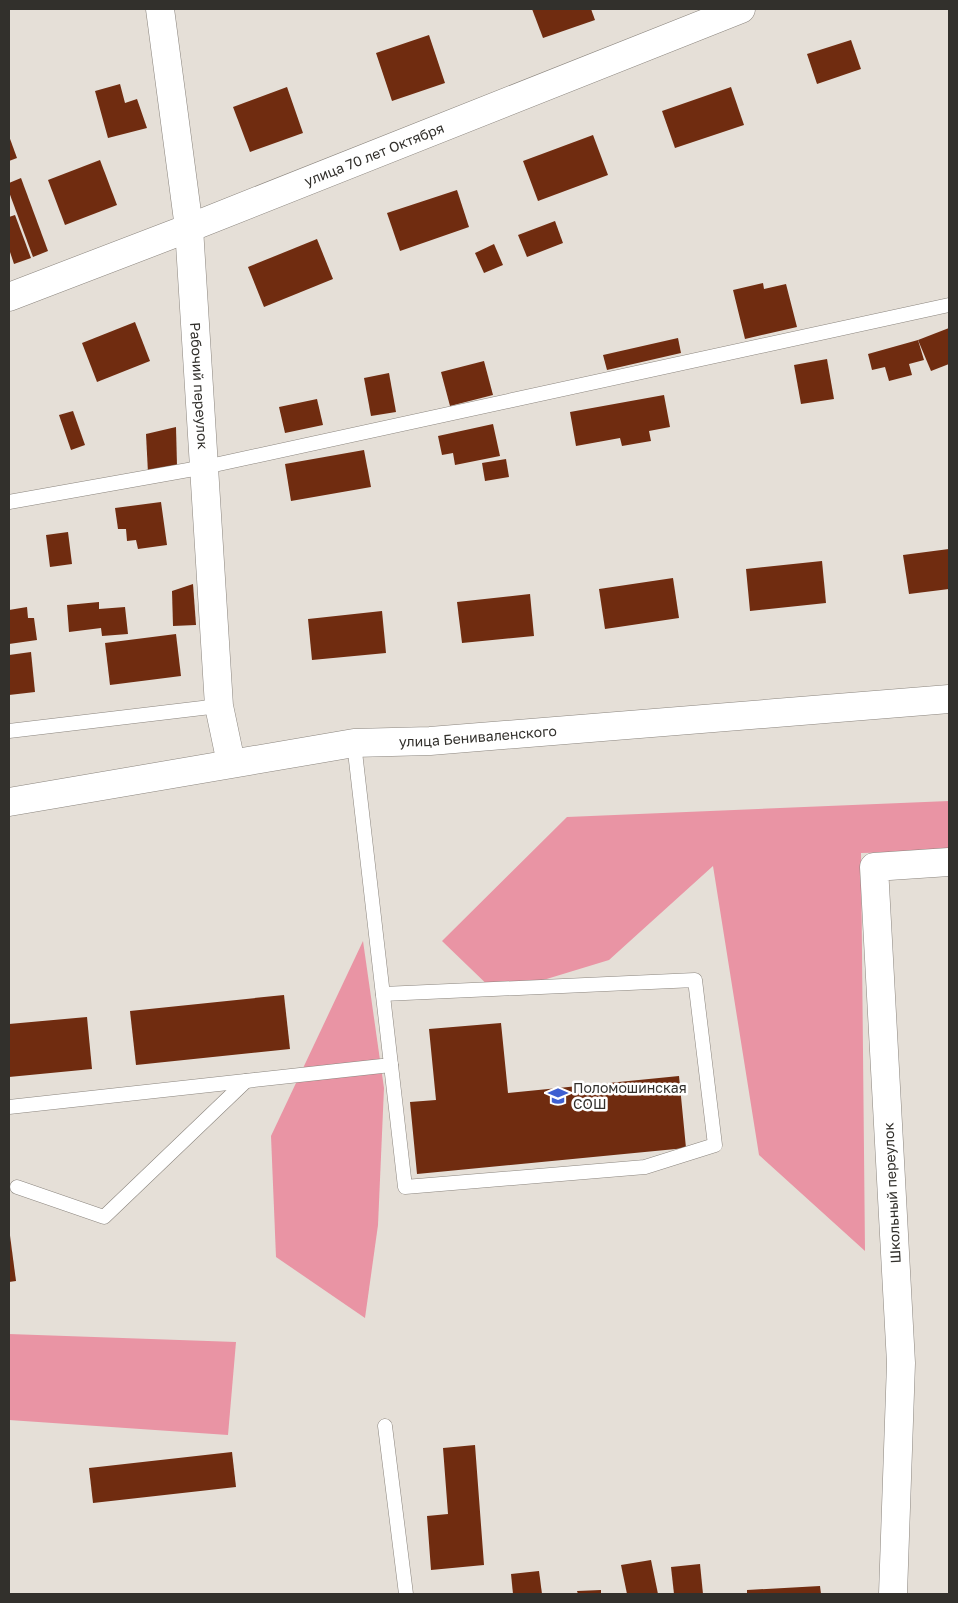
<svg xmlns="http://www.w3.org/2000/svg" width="958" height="1603" viewBox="0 0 958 1603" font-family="'Golos Text',sans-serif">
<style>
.forest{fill:#e994a4}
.building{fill:#702c10}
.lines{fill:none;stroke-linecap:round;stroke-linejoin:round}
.service-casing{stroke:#8b857e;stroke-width:15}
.minor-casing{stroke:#8b857e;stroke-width:29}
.tertiary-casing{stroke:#8b857e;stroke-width:29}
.service{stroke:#fff;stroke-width:14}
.minor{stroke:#fff;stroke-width:28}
.tertiary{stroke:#fff;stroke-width:28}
.labels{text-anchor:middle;stroke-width:5;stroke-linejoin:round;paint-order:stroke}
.street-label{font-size:14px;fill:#32302c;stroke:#fff}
.poi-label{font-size:14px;fill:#32302c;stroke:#fff;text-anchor:start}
</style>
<rect width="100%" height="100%" fill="#e5dfd7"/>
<g class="forest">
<path d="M949,801v50l-88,2 4,398 -106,-96 -46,-289 -104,94 -112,34 -55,-53 125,-124z"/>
<path d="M363,941l21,147 -6,137 -13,93 -89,-61 -5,-121z"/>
<path d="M9,1334l227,8 -8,93 -219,-15z"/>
</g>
<g class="building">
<path d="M532,9h59l4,11 -52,18z"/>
<path d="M429,35l16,48 -53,18 -16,-48z"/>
<path d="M851,40l10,29 -44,15 -10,-30z"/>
<path d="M120,84l5,19 12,-4 10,29 -39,10 -13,-47z"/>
<path d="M287,87l16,46 -53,19 -17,-45z"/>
<path d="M731,87l13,38 -69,23 -13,-37z"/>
<path d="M593,135l15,40 -70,26 -15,-40z"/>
<path d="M9,136l8,22 -8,3z"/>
<path d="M100,160l17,45 -52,20 -17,-45z"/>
<path d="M21,178l27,73 -15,6 -24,-65v-9z"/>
<path d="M457,190l12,37 -69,24 -13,-38z"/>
<path d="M15,215l16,43 -17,6 -5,-15v-32z"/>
<path d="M555,221l8,22 -36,14 -9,-22z"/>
<path d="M317,239l16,40 -69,28 -16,-40z"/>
<path d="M494,244l9,21 -19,8 -9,-20z"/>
<path d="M763,283l1,6 22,-5 11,43 -52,12 -12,-49z"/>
<path d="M135,322l15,39 -53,21 -15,-39z"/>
<path d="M949,328v36l-18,7 -13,-31z"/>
<path d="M678,338l3,15 -74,17 -4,-15z"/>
<path d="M918,340l6,20 -15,4 3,11 -23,6 -4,-14 -13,3 -4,-16z"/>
<path d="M827,359l7,40 -33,5 -7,-39z"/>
<path d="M484,361l9,34 -43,11 -9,-34z"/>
<path d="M389,373l7,39 -25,4 -7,-38z"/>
<path d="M664,395l6,32 -21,4 2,10 -29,5 -2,-8 -44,8 -6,-34z"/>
<path d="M317,399l6,26 -38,8 -6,-26z"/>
<path d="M73,411l12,34 -14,5 -12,-35z"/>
<path d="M493,424l7,32 -45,9 -2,-12 -11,2 -4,-19z"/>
<path d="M176,427l1,39 -29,7 -2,-39z"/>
<path d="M364,450l7,37 -80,14 -6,-37z"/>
<path d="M506,459l3,18 -24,4 -3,-18z"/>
<path d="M161,502l6,43 -29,4 -2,-9 -9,1 -1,-12h-8l-3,-21z"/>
<path d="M68,532l4,32 -22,3 -4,-32z"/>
<path d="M949,549v40l-40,5 -6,-39z"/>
<path d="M822,561l4,42 -76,8 -4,-42z"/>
<path d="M673,578l6,40 -74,11 -6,-40z"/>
<path d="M193,584l3,41 -23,1 -1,-35z"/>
<path d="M530,594l4,42 -72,7 -5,-41z"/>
<path d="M99,602v7l26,-2 3,27 -26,2 -1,-8 -32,4 -2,-27z"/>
<path d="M27,607l1,11h6l3,22 -28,4v-34z"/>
<path d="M382,611l4,42 -74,7 -4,-41z"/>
<path d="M176,634l5,42 -71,9 -5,-42z"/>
<path d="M31,652l4,40 -26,3v-40z"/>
<path d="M284,995l6,54 -154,16 -6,-54z"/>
<path d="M87,1017l5,52 -83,8v-53z"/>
<path d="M501,1023l7,70 171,-17 7,72 -269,26 -7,-72 26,-2 -7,-71z"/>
<path d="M9,1228l7,53 -7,1z"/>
<path d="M475,1445l9,120 -53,5 -4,-54 21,-2 -5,-66z"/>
<path d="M232,1452l4,35 -143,16 -4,-35z"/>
<path d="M651,1560l7,34h-31l-6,-29z"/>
<path d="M700,1564l3,30h-29l-3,-27z"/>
<path d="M539,1571l3,23h-29l-2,-20z"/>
<path d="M820,1586l1,8h-74v-4z"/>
<path d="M601,1590v4h-23l-1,-3z"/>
</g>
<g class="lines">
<defs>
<g id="service">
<path d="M9,502l196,-35 744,-162"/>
<path d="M9,731l210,-25"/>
<path d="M383,994l312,-14 20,165 -70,22 -240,20 -14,-122"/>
<path d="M9,1107l382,-42 -37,-322"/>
<path d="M17,1187l87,30 142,-136"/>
<path d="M385,1426l21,168"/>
</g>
<g id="minor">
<path id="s1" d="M160,9l29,219 30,478 12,57"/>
<path id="s2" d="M9,297l180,-69 552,-219"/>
<path d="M893,1594l8,-231 -27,-496 75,-5"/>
</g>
<g id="tertiary">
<path id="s3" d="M9,802l345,-59 76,-2 519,-42"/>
</g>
</defs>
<use href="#service" class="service-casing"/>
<use href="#minor" class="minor-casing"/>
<use href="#tertiary" class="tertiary-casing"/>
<use href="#service" class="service"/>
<use href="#minor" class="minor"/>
<use href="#tertiary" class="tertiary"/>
</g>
<defs>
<symbol id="school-bare" viewBox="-9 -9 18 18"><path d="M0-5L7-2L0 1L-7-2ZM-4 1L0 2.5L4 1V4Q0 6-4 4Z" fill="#3e5fd1" stroke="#fff" stroke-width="2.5" paint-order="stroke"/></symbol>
</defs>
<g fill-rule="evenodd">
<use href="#school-bare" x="544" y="1082" width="28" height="28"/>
</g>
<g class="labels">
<g class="street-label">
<text dy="5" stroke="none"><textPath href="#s2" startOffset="392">улица 70 лет Октября</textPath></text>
<text dy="5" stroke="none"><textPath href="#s1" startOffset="379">Рабочий переулок</textPath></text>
<text dy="5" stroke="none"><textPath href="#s3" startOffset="474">улица Бениваленского</textPath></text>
<text transform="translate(892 1193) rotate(-93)" y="5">Школьный переулок</text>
</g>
<g class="poi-label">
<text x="573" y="1093">Поломошинская<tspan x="573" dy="16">СОШ</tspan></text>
</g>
</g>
<rect width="958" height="1603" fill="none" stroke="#32302c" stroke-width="20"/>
</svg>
